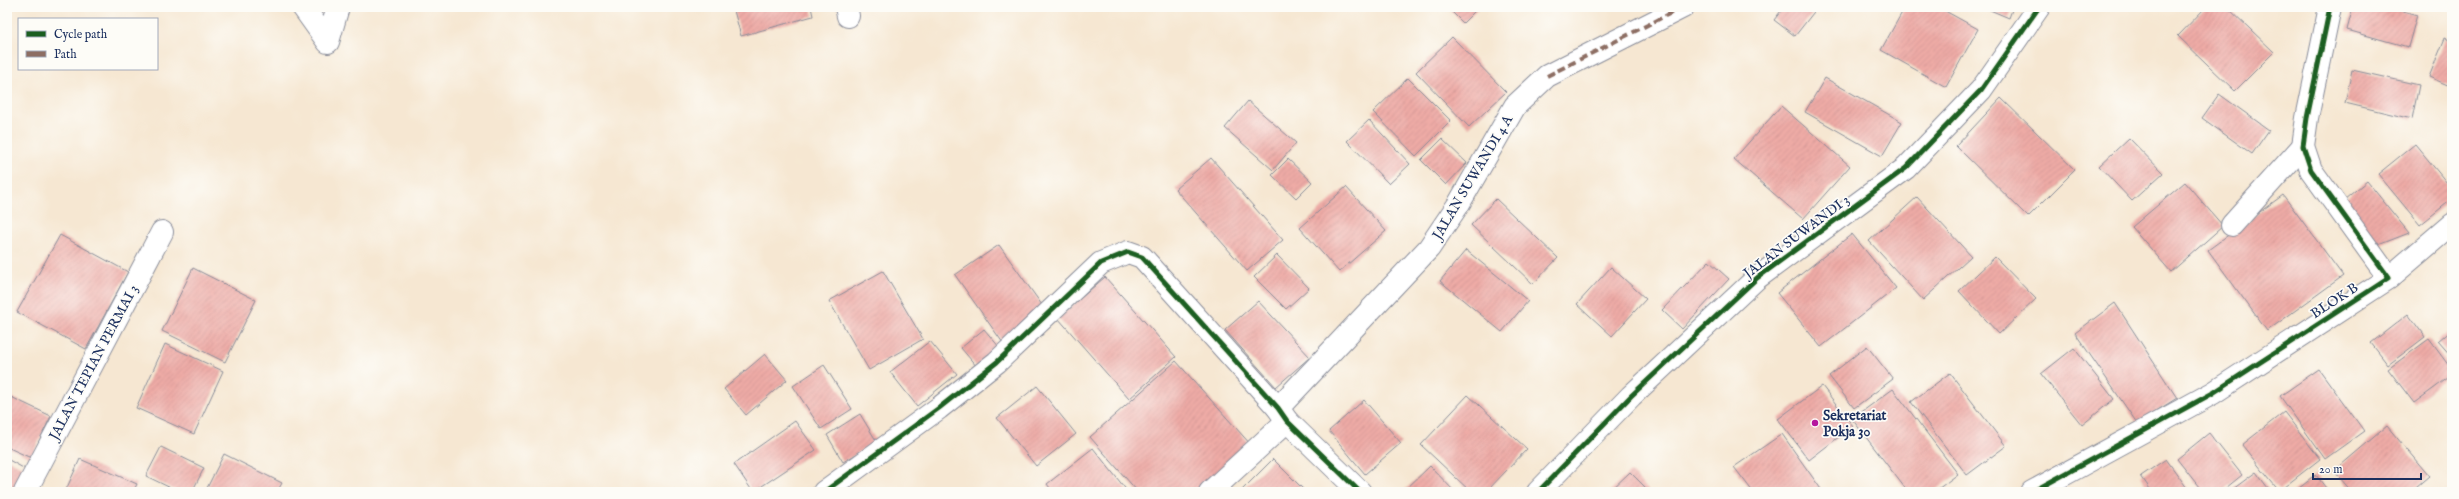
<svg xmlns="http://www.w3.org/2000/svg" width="2459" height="499" viewBox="0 0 2459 499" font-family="'IM FELL English',serif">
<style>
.building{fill:url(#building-hatch)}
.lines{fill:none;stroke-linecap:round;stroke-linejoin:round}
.minor-casing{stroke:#888b98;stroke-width:24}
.minor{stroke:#fff;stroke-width:22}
.quiet{stroke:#8d6e63;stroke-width:4;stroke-dasharray:8 4;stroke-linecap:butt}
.cycleway-casing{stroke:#fdfcf7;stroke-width:8}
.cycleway{stroke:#1b5e20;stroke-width:5}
.poi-dot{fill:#b5179e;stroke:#fdfcf7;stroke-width:1.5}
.labels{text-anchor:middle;stroke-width:3.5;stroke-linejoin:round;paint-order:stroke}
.street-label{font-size:14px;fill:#1b2f5e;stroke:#fdfcf7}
.poi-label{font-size:14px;font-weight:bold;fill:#1b2f5e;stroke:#fdfcf7;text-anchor:start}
</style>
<defs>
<pattern id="building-hatch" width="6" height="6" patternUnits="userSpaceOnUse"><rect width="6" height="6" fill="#eeaba6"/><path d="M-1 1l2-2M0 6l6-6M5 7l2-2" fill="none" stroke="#cc9391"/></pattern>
</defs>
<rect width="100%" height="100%" fill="#fdfcf7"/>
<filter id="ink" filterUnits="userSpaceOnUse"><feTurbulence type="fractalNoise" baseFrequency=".025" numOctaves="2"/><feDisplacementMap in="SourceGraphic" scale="8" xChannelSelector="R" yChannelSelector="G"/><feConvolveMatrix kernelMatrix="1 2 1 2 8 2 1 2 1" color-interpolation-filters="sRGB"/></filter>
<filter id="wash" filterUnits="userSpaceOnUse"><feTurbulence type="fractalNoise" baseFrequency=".012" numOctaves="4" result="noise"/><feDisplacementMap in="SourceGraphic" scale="16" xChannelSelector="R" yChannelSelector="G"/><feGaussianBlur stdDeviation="0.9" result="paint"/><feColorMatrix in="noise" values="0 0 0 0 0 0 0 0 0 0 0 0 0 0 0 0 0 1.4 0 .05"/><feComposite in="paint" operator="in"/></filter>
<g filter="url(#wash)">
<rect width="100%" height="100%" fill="#f6e7d2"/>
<g id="blocks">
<g class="building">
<path d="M733,7h78l2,9 -72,20z"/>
<path d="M1447,7h32l-16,16z"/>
<path d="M1784,7h32l1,1 -22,28 -21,-16z"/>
<path d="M1905,7h33l40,22 -32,58 -65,-37z"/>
<path d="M1983,7h30l-4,11z"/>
<path d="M2206,7h21l47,45 -39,39 -57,-55z"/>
<path d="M2353,7h36l28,8 -9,32 -61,-17z"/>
<path d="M1452,37l54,55 -37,35 -53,-55z"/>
<path d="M2445,38l7,3v40l-2,5 -21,-9z"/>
<path d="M2352,70l67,15 -7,34 -67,-16z"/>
<path d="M1408,78l43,43 -35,35 -43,-44z"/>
<path d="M1825,78l77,44 -20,34 -77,-44z"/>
<path d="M2219,94l50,36 -17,24 -50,-36z"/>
<path d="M2001,98l74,72 -47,47 -72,-71z"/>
<path d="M1248,101l48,42 -23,27 -48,-42z"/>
<path d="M1781,106l69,60 -47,53 -69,-60z"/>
<path d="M1369,120l41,44 -21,20 -42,-43z"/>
<path d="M2129,138l34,35 -31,28 -33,-35z"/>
<path d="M1442,139l25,24 -21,22 -25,-25z"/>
<path d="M2415,144l37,45v10l-32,26 -42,-51z"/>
<path d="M1211,158l72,82 -36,31 -72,-82z"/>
<path d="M1288,159l24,23 -16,16 -24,-23z"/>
<path d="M2367,181l42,52 -36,14 -34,-43z"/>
<path d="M2185,182l38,44 -52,46 -39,-45z"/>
<path d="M1346,187l40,44 -47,41 -39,-44z"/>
<path d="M2283,195l60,81 -76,55 -59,-81z"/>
<path d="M1917,197l54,59 -48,44 -54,-59z"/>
<path d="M1496,199l62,59 -25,26 -62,-59z"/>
<path d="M1852,234l44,54 -75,59 -44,-54z"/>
<path d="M60,235l68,37 -42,77 -69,-37z"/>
<path d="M999,245l48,67 -44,31 -48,-68z"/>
<path d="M1466,250l62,51 -26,31 -62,-51z"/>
<path d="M1277,255l32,33 -23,21 -32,-32z"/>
<path d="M1995,257l41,42 -37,35 -40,-43z"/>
<path d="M1709,261l20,18 -47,50 -20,-19z"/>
<path d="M1611,267l35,32 -34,37 -35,-32z"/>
<path d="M193,268l63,32 -31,62 -63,-31z"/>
<path d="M883,271l40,68 -54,31 -40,-69z"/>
<path d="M1105,277l71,80 -47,42 -71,-81z"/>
<path d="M1258,301l52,56 -34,30 -51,-57z"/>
<path d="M2115,303l62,95 -40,25 -62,-90z"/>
<path d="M2408,314l17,23 -37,28 -17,-22z"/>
<path d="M984,329l16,19 -23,19 -16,-19z"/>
<path d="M2452,329v28l-14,-16z"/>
<path d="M2429,339l23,31v5l-38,28 -26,-34z"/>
<path d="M930,341l27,33 -40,32 -27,-34z"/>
<path d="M165,344l58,27 -29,63 -58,-26z"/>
<path d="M1867,346l26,33 -39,29 -25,-32z"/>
<path d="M2074,348l40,51 -32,26 -41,-51z"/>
<path d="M765,354l22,26 -41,35 -22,-26z"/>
<path d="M1176,361l76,85 -52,46h-62l-48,-55z"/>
<path d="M824,365l28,44 -31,20 -28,-43z"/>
<path d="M2319,369l45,62 -39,28 -45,-63z"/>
<path d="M1950,373l56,73 -39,29 -56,-73z"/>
<path d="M1037,386l39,48 -40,32 -39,-48z"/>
<path d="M1822,386l31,40 -44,34 -31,-41z"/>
<path d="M1893,389l65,85 -24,18h-26l-56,-73z"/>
<path d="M7,395l44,21 -20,42 -24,-11z"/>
<path d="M1468,395l59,54 -41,43h-15l-50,-47z"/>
<path d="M1364,400l37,43 -36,31 -36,-43z"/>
<path d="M2284,412l36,47 -41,32 -37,-46z"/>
<path d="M860,414l17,28 -34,20 -16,-27z"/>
<path d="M795,421l21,29 -63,42 -19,-28z"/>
<path d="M2387,426l42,50 -19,16h-58l-18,-21z"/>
<path d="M2209,433l33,42 -21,17h-18l-26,-33z"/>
<path d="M1782,434l41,58h-70l-19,-25z"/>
<path d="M161,447l43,21 -12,24h-13l-33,-16z"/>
<path d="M1093,448l35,44h-75l-6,-8z"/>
<path d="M224,454l58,29 -5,9h-72z"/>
<path d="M7,459l20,11 -12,22h-8z"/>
<path d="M80,459l57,25 -4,8h-68z"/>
<path d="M1273,459l33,33h-66z"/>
<path d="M2166,459l24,33h-38l-11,-16z"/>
<path d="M1430,466l25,26h-52z"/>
<path d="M1630,472l20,20h-41z"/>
<path d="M2256,472l15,20h-42z"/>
<path d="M2316,475l13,17h-35z"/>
</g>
</g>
</g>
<g filter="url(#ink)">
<use href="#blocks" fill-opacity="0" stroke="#888b98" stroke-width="1"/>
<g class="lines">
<defs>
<g id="minor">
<path d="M303,7l25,35 10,-35"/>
<path d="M846,7l2,9"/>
<path d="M2232,225l71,-79"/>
<path d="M2389,278l63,-54"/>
<path d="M1278,408l151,-160 29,-43 57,-99 32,-30 136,-69"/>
<path d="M25,492l137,-260"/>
<path d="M824,492l115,-84 58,-46 104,-99 27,-11 14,5 136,151 9,13 73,71"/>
<path d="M1210,492l77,-71"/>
<path d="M1538,492l93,-96 126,-118 149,-110 75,-78 58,-83"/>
<path d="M2032,492l181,-99 176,-115 -78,-108 -8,-24 4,-28 23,-111"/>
</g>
</defs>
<use href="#minor" class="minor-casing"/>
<use href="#minor" class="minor"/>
<path class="quiet" d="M1547,76l136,-69"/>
<defs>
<g id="cycleway">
<path d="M824,492l115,-84 58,-46 104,-99 27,-11 14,5 136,151 9,13 73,71"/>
<path d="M1538,492l93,-96 126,-118 149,-110 75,-78 58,-83"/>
<path d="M2032,492l181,-99 176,-115 -78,-108 -8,-24 4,-28 23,-111"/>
</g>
</defs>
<use href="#cycleway" class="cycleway-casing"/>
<use href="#cycleway" class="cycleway"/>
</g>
</g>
<circle class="poi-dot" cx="1815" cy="423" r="4"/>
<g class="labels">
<g class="street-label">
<text transform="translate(1472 177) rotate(-59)" y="5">JALAN SUWANDI 4 A</text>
<text transform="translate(1796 236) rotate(-37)" y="5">JALAN SUWANDI 3</text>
<text transform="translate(2334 300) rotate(-33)" y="5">BLOK B</text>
<text transform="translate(93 362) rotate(-62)" y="5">JALAN TEPIAN PERMAI 3</text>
</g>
<g class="poi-label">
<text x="1823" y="420">Sekretariat<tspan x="1823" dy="16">Pokja 30</tspan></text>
</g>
</g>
<rect width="2459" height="499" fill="none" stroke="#fdfcf7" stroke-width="24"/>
<rect x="18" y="18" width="140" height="52" fill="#fdfcf7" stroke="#a3aaba"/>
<rect x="26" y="31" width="20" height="6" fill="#1b5e20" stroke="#a3aaba"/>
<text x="54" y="38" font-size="12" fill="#1b2f5e">Cycle path</text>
<rect x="26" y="51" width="20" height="6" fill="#8d6e63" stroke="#a3aaba"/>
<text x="54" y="58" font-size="12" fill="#1b2f5e">Path</text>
<path d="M2313 473v6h108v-6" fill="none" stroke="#1b2f5e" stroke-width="2"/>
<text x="2319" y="473" font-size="12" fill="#1b2f5e" stroke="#fdfcf7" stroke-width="3" paint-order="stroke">20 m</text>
</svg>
